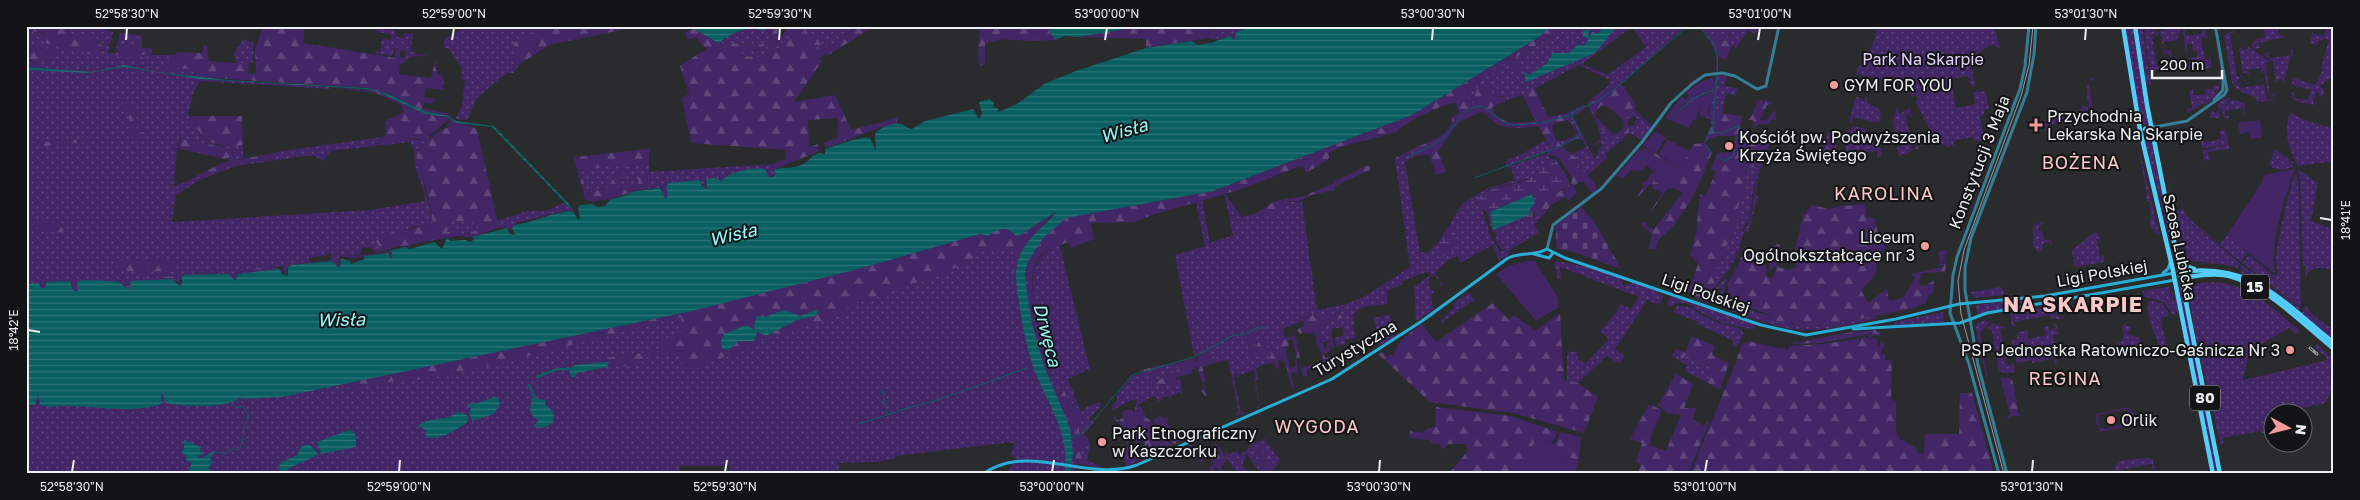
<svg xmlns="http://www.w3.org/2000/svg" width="2360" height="500" viewBox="0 0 2360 500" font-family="'Golos Text',sans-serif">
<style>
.grass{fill:url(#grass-dots);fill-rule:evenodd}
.forest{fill:url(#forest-firs);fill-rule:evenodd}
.wetland{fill:url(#wetland-marsh)}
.cemetery{fill:url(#cemetery-stones)}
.garden{fill:#422665;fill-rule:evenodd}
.water{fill:url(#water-rules)}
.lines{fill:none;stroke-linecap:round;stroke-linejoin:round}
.stream{stroke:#095e61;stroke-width:1}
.canal{stroke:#095e61;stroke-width:2.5}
.tertiary{stroke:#367e98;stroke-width:3}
.secondary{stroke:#28add6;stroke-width:3}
.primary{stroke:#54cef8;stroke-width:4.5}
.tram{stroke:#999a9c;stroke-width:1}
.rail-casing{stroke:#999a9c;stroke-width:3}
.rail{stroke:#131415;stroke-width:1;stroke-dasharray:4;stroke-linecap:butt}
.ticks{fill:none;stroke:#edeef0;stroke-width:2}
.poi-dot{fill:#f59b9d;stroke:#131415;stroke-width:2}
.labels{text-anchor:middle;stroke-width:4;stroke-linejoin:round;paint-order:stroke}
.shield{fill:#131415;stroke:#acadae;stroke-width:1}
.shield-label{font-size:15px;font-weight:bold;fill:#edeef0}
.park-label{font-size:16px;fill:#e1d2fd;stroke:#131415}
.poi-label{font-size:16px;fill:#edeef0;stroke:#131415;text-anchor:start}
.street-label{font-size:16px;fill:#edeef0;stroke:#131415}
.water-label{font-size:18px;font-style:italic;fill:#97f6f9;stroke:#131415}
.neighbourhood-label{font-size:18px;letter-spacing:1px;fill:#fbc7c7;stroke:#131415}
.district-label{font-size:21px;font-weight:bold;letter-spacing:1px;fill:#fbc7c7;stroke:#131415}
.neatline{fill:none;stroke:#edeef0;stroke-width:2}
.ticks-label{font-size:12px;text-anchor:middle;fill:#edeef0}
</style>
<defs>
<pattern id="grass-dots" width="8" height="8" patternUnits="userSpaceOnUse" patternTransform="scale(1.25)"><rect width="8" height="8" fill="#422665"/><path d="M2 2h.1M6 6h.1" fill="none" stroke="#5e467b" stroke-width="1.8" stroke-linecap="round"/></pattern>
<pattern id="forest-firs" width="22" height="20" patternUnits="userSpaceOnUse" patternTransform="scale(1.25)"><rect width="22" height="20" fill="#422665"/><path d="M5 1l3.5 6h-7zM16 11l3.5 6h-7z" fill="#5e467b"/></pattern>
<pattern id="wetland-marsh" width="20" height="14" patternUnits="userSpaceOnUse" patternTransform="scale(1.25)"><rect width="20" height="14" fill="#422665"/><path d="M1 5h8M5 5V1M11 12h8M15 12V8" fill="none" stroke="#5e467b"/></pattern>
<pattern id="cemetery-stones" width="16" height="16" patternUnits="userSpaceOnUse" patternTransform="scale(1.25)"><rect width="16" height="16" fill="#422665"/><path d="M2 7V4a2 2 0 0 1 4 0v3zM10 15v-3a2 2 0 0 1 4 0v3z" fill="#5e467b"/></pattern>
<pattern id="water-rules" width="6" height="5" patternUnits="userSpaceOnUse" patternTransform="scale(1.25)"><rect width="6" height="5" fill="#095e61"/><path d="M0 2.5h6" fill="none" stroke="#2d7578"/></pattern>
</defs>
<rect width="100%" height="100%" fill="#292b2d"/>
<g class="grass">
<path d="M29,26h8l7,4 -9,2 67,18 1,-6 -13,-7 -23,-3 1,-8h28l17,6 -5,21h7l5,-20 19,2 3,1v12l-2,-2 -10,1 -11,-3 -3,9 28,2 3,-5 6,-2 -2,7h24v4l25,3 1,17 128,8 1,2 -130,-8 -6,10 -6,24 3,1 10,16 -1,4c10,10 30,13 43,8v14l-14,3 -1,-2 6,-3v-4l-4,-3 -49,-11 -1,-3 -3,13 -3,38 25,-9 3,2 8,-7 7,1 13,-9 43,-5 2,-6 7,-2 100,-14 -3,3 4,2 19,-4 17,2 12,-5 -6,5 8,-4 -17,14v3l17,70 -24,5 -20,22 8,-5 16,-2 -3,4c-10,-4 -23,4 -35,5l-6,-5 -7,1 -2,6 2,1 -21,1 -3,3 1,9 -8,-8v-7c-7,5 -14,2 -22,5l1,4 -21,2 -3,6 2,5 -6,-6 2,-3 -46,6 -3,2v5c-14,-9 -38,-8 -55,-2v7l-3,-8h-2l-18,89 905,-144 -25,33 -7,28 13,68 11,18c-11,-26 -37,-97 -8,-116 5,-3 8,-7 14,-6l30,123 -22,10 13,33 9,-7 10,-3 1,4 -12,13 5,3 -10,12 6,9 -3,17 15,7 -13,-1 -8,-8 3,-18 -9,34h-57l-10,-3 8,-13 -5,-2 3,-13h-9l-110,13 -1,3 -18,3 -37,1 1,11h-111v-8h-49v8h-654v-443l5,1 -5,-3zM410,142c5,5 4,16 5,23 2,13 10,24 10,36l-56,9 -197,12 4,-27 26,-16 34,-13 69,-10h10l8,5 8,-10z"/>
<path d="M466,26h76l-27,17 -1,11 6,10 -7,9h-6l-30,25 -10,22 -12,-1 5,-9 -1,-2 3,-2 3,-26h-3l-1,-13 -13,-19h-4v-8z"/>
<path d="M766,26h4l-3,32 -26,-2 3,-7 20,2v-7l-46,-1c19,-12 25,-17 48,-12z"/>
<path d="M787,26h42l1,2 16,-2 7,4 -36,24 -9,-9v-16h-4v6l-13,2 -8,13 -7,-2 1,-12h6z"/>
<path d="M1234,26h19l-10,3 -8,11 -6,-4 -14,4 -3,-10z"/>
<path d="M1557,26h129l-64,57 -6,-2c-14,13 -33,20 -18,41 4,6 6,12 11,17l21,-11 -1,-2 6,-1 -1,-3 3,-3 -3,-4 -6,7 -1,-5 8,-7 17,16 -10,14 -13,-7 -24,22 2,3 -19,17 -4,-6 -7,-1 -1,-10 -4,-4 14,-7 -3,-7 -7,-1 -14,7 -6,-7 6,2 13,-5 2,-4 -9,-12 2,-1 -1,-6h-3l18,-8 1,4 -12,7 23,46 -1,-5 7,-12 -2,-3 -9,4 10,-7 -3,-12 -11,-24 21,-17 2,-6 -31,-15 -57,30 -16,6 -3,-5h-9l-6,-12 -12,5 -2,14 -6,-2 -4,-10 43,-27 15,6 -9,-11 41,-24 -2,-4zM1632,27l14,20 -39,28 -25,-11z"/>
<path d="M1699,26h25l6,6 -3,8 -3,1 -8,-5h-8l9,13 1,22h-3c6,-19 -6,-30 -16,-45z"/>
<path d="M1734,26l18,2 -3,-2h10l-3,8 -8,-4 -12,18 -7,-5z"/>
<path d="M1877,26h117l6,22 -10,-3 -20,14 5,28 -4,-1 -3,-10 -17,3 5,29 19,-4 -2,-12 11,-1 1,-2 4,20 -5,1v5l-4,2 5,24h-10l-2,-4 -19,4v4l-6,2c-17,-8 -24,-30 -33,-46l4,-2 -3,-4 -3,2 -15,-14 -42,-9c1,-7 4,-9 8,-14 7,-10 12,-22 13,-34z"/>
<path d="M2125,26h8l15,95 -2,5c-10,-7 -18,-83 -21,-100z"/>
<path d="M2137,26h5l9,59h-4z"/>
<path d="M2143,26l14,1v2l-11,3 12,-1v4l-6,-1 5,34 5,-3v4l-12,2 -6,-39h2z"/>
<path d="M2180,26l1,7h-2l-2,7 -13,2 1,9 6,-1 1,11 11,-2 -13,3v-7l-5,-3 1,10 -6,-31z"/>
<path d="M2205,26l2,13 -2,-2 -4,1 4,22h4l1,-4 2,11 -7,2 1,-6 -14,2v4l7,-1v2l-7,1 -4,-4v-5l3,-1v-2l-4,-1 10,-1v-6h-4l-1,-7h-5l-1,12 -3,-26h5l-3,1 1,5 17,-3 -1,-5 -3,-1z"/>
<path d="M2263,26h16l-1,8 7,3 -27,6 3,5 -7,1 -3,-3 5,-7 9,-2z"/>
<path d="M2314,26l-2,7 12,3 3,-10h3l4,31 -2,20 -12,9 4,3 -1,7 -4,1v-4l-3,-1 -3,11h4l-3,2 -16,-3 -6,-4v-5l2,-1 -1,6 15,2 3,-10 -19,-5 1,-8 20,8 3,-1 7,-15 -2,-1 8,-28 -4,-1 -7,2 -1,4 -7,-2z"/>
<path d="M377,28l18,3 1,5 7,2 2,-5 14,1h-6l-2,17h-2l7,2 2,3v-2h12l-22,4 -2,3 -3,-3 2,-1 1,-10 -12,1 -2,8 -16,-2 -1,-3 5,1 2,-14 9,2 1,-5 -14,-3 -2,2z"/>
<path d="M2235,31l-5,3 7,43h-3h6v-3l2,1 -3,4h-2v3l-5,1 -8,-47 5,-4z"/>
<path d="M243,39l11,4 -1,20h-17l-2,-10z"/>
<path d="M2248,46l23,16 -5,1 4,33 4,-1 1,-3v4l-6,1 -5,-26 -4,2 2,-5 -15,2 3,5 -7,-2 -4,-25 4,-1 -1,3 6,-1z"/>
<path d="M2293,49l-1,5h2l-1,4 -2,-3 -7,27 -3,-3 -5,3 -3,-19 1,-1 -11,-8 8,-2 -3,3 1,3 23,-3 -1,-4 -3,-1z"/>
<path d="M1715,76h12l-3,10 13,2 -1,7 -10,-1 -5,24 -5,-1 -5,11 -1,-9 -12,-4 11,2 2,-26 -19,9 10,5 -3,9 1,-9 -18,3 -5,3 13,-13 23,-10z"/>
<path d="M2091,78l2,1 1,3 -2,-2 -3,1 5,37 5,-2v2l-14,6v-5l-37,6v5l-3,1v-11l38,-7h-5l5,-8 5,3 -1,4 4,8c-1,-12 -8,-32 0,-42z"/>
<path d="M2264,79v7l3,11 -1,2h10l-12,3 -8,-1v-3l10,1c-8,0 -29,-7 -34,-15l10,-2 -3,3 1,3 24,-4v-4l-10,1z"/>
<path d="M2220,85l-3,7 -4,-3 4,6 -12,10 -2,-1 8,-6 -23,15 -2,-4 6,-1 -3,-18 5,-1 -1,6 12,-1v-5h8l1,-3z"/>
<path d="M1856,96l8,6 1,-6 2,1 1,6 11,6 2,5 -2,9 -26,-6 -1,6 -3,-1z"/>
<path d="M2231,98l-7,11 9,-10 12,5 -1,11 -2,-1 2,-1 -1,-5 -18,3 1,5 3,-1v3h-5l-2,-8 -3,2 1,6h-11l2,-1 -2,-4h3v-3l2,3 6,-3 -3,-5 5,-5z"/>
<path d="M1909,105l3,12 -1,1 -2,-5 -3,3 6,33 3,-1 2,-4 1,5h-5l-8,7 -1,-2 -5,2 -2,-9 8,-2 -2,-12 -8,1 -2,-15 4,-12 3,7 9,-6z"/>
<path d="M2290,112l14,8 30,9v32l-36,5c-10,-16 -14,-36 -8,-54z"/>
<path d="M1852,126l14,3 -1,3 5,9 11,7v9h-4v-6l-28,3 -3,3 -1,-22 3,1 -2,-1 1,-5h4z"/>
<path d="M2225,129l5,20 -22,3 1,8 -5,1 -1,-11 26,-5 -27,3 -1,-8 6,2 14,-3 -2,-8z"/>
<path d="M1828,132l13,3v3h-6l2,13 6,1 -4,3 -13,3 -4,-3z"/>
<path d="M2146,132l4,5 27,129 -32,-126z"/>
<path d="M1546,140l3,11 -44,15 2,-6 15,-6z"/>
<path d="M2138,144l22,92 -9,-8 -2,-10 2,-1 -2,-16h-2l-1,-5 1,-1z"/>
<path d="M1415,148v8l-10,6 15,90 7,1 13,-13 22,-36 24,-15 29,-9 -4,-12 -4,-1 41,-14 2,5c-7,7 -11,14 -20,19 -15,9 -50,7 -54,27l6,6 9,26 8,15h4l-8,-11 1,-7 21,-11 15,-3 3,-4 7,1 2,-3v1l-10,11 5,7 -30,19 1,3 -11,7 -6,-16 -33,18 -2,-7 -10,4 -13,13 8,12 -2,2 -2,-7 -6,-5 -4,3 1,11 6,2 -5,3 2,16 -17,11 -2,-34 15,-11 1,-2 -4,-2 -25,10 2,2 -16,7v13l-25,3 -9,8 2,23 -10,2v4l-9,2 -1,-9 9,-1 -1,-9 -11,2 -1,12 -8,1 -3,-18 22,-6 -1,-4 -11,3 -3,-4 1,5 -11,-6 -38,17 4,29 -8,-7 -12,-5 2,-8 -10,10 -3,-21 -6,1 4,29 22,-5 -6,12 -10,4 2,11 -3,3 1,2 4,23 -3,1 2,-4 -5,-25h2l-2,-9 -18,7 1,-7 -3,8 7,35 8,-1 -13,4 2,-7 -10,-49 -13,3 -2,-9 -6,3 -2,-5 -11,4 -19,-101 30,-9 -9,-44 6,-2 8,43 23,-8 -9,-42 18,24 15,-4 3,3 23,-14h19l15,108 29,-6 21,-9 43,-28 -15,-109z"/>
<path d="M2275,149l18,13 1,2 -6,-4 6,7 -12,3 -10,-2 -2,-5z"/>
<path d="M649,163v9l123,-8 3,11 -5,2 -5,-5 -21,-2 -23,11c-6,-1 -11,-5 -16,1l2,7 -6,-3v-4c-12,-3 -24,0 -34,7l2,9 -4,1 -4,-11 -13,1v-15l-10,12 -21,3 6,-18 -7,2 -6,14 -23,6 -7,-25z"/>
<path d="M1748,167l12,1 -8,27 -1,15 -10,24c3,-4 8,-9 9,-13l-4,3 5,-12 1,6 2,-26 7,-24 -6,27 3,1 -9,36 -5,-1 -8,31 3,-19 -5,19 -4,2 1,3 -19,24 5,-23 9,-13 2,-14 5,-4 2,-14 6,-2 -5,-6v-4l9,-23 -1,-10z"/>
<path d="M2297,169l21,14 -7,38 23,9 -2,39 -15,-1 -8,3 -4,9v25v-39l-2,1 -3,-89z"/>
<path d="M2296,170l3,22 2,116 -59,-45 7,-8 24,20h4c1,-6 -2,-13 -1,-19 4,-29 11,-58 20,-86z"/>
<path d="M2167,173l9,37 7,-1 -2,-12 4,18 35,29 7,-9 21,17 -7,10 -65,-51 64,52 -2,5 -16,-4 -34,-1h27l-27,-2 -11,-44 8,44z"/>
<path d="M565,202l8,9h-9l-48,12 -6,9 -2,-5 -9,1 -3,-7 31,-10 21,-1z"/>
<path d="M449,221l38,1 2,2 -4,4h-6l-7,5v4l-15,-1v-4h-10z"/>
<path d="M2043,222l-5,7 5,5 1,6h7l1,7 -3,-5 -6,1v4l-4,6 -6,-7v-21z"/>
<path d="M2096,231l5,9 -4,-1 3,18 4,-2v7l-29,5 -2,-8 5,-2 -5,1 -1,-8z"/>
<path d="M1557,261l29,6 34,11 3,7 10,-2 29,10 -5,-1 5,4 3,-2 -6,11 -17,-7 5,3 -32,48 10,7 -6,8 -12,-8 -29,27 -11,-2v-28l10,-2 1,8 7,5 24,-25 -9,-8 17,-20 3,-7 11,5 8,-12 -79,-30 1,12h-3l-4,-15z"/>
<path d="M2241,264l60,45 -2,1 3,2 1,-1 15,12 -15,-13 3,-4 5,7 23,18v10l-71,-56 -22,-12 -1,-3 15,6 34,26 -26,-22 -23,-11z"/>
<path d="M1725,278l2,1 -6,21 35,12 11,7 33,7 17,1 58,-11 1,3c-21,4 -44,11 -66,11 -26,1 -55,-11 -79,-19h5v-4l-19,-7 5,-11 -3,-1 -10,14 3,2 -11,-3 8,-4z"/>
<path d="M2215,282c35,3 59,27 85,49l-4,3 -7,-6 -40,23 -6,29 81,-19 3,-3 -12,-10 2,-4 16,15 -3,11 1,19 -5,14 -43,9h-11v20l-8,2 -4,-3 -37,7v6h-3l-25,-112 -8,-45 3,-3z"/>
<path d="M2178,286h3l37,188h-4z"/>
<path d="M2002,287l2,8 -29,3 -5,-6z"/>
<path d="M2169,287l4,19 -2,-18 4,14v-15l3,24 -4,5 -10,-14 -15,-4v-3v3l-4,-1 -3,-6z"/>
<path d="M1469,292l5,8 -33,23 3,-6 10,-9 -1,-4z"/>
<path d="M1671,296l84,28 -1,5c-17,-1 -37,-7 -52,-16 -7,-4 -10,-9 -19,-10 -7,-1 -9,3 -14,4l-2,-3z"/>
<path d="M2024,299l1,5 -48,11 -1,-10z"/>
<path d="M2149,300l13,3 7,10 -1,3 -7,2 2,10 -4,-1 4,2 4,18 -8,1c-3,-17 -15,-30 -10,-48z"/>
<path d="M2062,304l-3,1 2,5 -5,1 1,-5 -5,1 2,7 11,-3 -1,2 -8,2 4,3 4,-2 -1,3h-12l-1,-4 -37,7 3,5 -4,-1 -2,-12 52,-10 2,1 1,4h-2l1,-4z"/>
<path d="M1678,305l15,3 6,6 17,8 25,7 3,5 -7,12h-4v-5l-35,-17v-2l-25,-10z"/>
<path d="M1943,312l1,10 -50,3v-3z"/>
<path d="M1390,314l4,22 6,-2 -20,11 -6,-27z"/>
<path d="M1985,320l5,2 -10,11 7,40h2l-3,4 -10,-49 1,-5z"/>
<path d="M1993,323l14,5 -7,1 7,37 7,-3 1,9 -10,1 -6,-2 -7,-41 -5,-2z"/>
<path d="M2056,323l3,12h-6l3,18h6l1,7 -19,-13 12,9 1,8 -2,1v-7l-23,5v-3l-16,3 -4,-23h5v-6l5,5 -5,-7 11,-2 -1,9 19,-4 -3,-8 5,-1 1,4 7,-2 -3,-4z"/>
<path d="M2125,324l7,5 -5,4 14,6 -4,13h-2l1,-4 -19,3 1,-8 3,-1 3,-9 -2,-6z"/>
<path d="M1676,354l10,1 24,12 -2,16 -23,-12 2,-6 -11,-6 -1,-3z"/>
<path d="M1177,363l1,7 -23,11 -1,-11 7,-3 -1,-2z"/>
<path d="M1150,372l3,16 10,-4 5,9 -3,-10 7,-4 1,3 -2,1 1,2 9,-3 1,15 -2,-5 -9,5v2l-3,-3 -5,1 -4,5 -4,-6 -18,9 -1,-7 -23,12 -1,-4 6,-7 -2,-3 16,-20z"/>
<path d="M1121,436l24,22 -19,8 -5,-22 7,4 1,-2z"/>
<path d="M1267,438l-2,2 15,20 -5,8 -18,-23 -6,3 18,25 -8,1 -14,-20 -5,11 6,8 -10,1 -11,-15 3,-5 7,-3 3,4 10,-8 -1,-2z"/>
<path d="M2150,458l5,3 -2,1 1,4h2l-1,3h-3v-5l-32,6 2,4h-6l1,-2h-2l-1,-5 8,-7z"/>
</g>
<g class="forest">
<path d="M37,26l15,2 1,-2h10l2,3 1,-3h2l-1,8 25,3 12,10 -7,9 -49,-12 -6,-4 1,-3 4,-2 -14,-4 2,-3 9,2z"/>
<path d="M263,26h42l-2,17 92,15 1,-10 10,-1 1,5 -4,-2 -3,2v4l6,5 -6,4 -1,9 32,4 5,-20 1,14 7,6 -1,12 -18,-2 -1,9 12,2 -4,5 -7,-2 -3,6 29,6 -2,2 -25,-5 -36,-17 -21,-6 -171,-11 -1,-8h-2l-27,-1 1,-10 8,4 1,-10 26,1 2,-7h3l2,15 26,2 5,3 -4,-3h13l-1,10 8,1 -1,-25z"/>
<path d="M542,26h98l-91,19 -29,19 -6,-10v-11z"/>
<path d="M770,26h8l-2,22 6,2 1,-9 8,-4 -1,-6 5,-1 1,5h8v-7l4,1v6l14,3 -1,7h-12l8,9 43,-28h14l-47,30 -2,-2 -6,5 3,2 -28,41 41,-7 16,35 46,-12v6l-16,3 -54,21 -4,-5 14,-5 1,-20 -30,2 1,27 9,-3 1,7 -46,19 -1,-6 14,-5 -1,-9 -94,-7 -9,-45 7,-4 -9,-28 26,-17 -10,-12 -9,3 -2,-8 9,-3 24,14 46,1v7l-20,-2 -3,7 26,2z"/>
<path d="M980,26h69v4l6,10c-9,0 -17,1 -25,1 -16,0 -29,-5 -45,3v19l-5,4 -2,-12z"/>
<path d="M1122,26h88l5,14 -7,-2 -62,10v-9l-69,-2 43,-7z"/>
<path d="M1551,26h6l-5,5 2,4 -40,23 8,12 -7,3 -8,-9 -42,27 3,3v7l6,2 2,-14 4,-4 8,-1 6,12 12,1v4l-14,6c5,19 29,16 44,14l-14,-26 12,-8 14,30 21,-4 1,6 -17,5c-4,16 14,25 23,34l1,10 7,1 12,17v5l-4,3 -8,-12h-5l-5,5 3,6 -9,8 -3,-4 -14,8 -9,11h-6l-3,-7c6,-15 27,-14 38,-24l1,-6 -13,-21 -11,-4 1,-9 -11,-19c-14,2 -27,4 -41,-2 -6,-3 -8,-10 -16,-12l-22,10 -21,29 8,21 -10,3 -7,-20 -14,1v-8c13,-6 38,-13 37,-31l7,-4 -3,-10c-14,1 -50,18 -59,29l-57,15 -11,6v6l-23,14 -3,-7 -5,1 -56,22 -90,26 -17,7 -44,1 3,16 -23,9 -3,-6c-9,4 -20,6 -28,14 -20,22 4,89 14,113l-10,-3 -12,-42 -7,-51 3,-12 16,-24 22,-19 147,-27 199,-76 127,-78z"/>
<path d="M1734,26l-5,17 3,2 -6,15 -7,-3 -2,-8 -10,-14 9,1 8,5 3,-1 3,-8 -6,-5z"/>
<path d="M26,42l8,5 9,-2 4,7 4,-4 6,1v5l-8,6 -6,-1 -3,9 -11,-1 -3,-4z"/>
<path d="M119,44l11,3 10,-1 2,2h11l-6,2 -3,5h-7l8,4v3l-29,-7z"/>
<path d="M1616,81l7,4 13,21 -3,6 -6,5 2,16 -20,6c-5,-5 -7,-11 -11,-17 -16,-21 4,-28 18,-41zM1602,105l9,4 13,12 -1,8 -9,6 -19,-19 1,-5z"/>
<path d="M329,87l47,4 49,23 25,4 -19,17 -9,4 -20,-1 -7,5h-15l-1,-3 7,-5 -1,-14 19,-9 -3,-7 -25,-12z"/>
<path d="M121,96l10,6 5,29 9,3 1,4 -4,-2 -5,4 -4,-1 -6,-31 -6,-7z"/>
<path d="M1757,100l13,1 4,2 -7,2 -7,15 5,1 10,-11 1,10h-5l-3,4h-10l-4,5 -1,-9h-5l5,-6z"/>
<path d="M1712,109h3l1,8 5,1 1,-5 20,3 -2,13 10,1 21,10 -5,16h-4l-1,12 -13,-1 -2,2 -1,19 -9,23v4l6,5 -7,3 1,11 -8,7 -2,14 -9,13 -4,22h1l-8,8 -7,2 -14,-11 4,1 9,-26 -8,-9 6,-21 4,-40 6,2 10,-25 -5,-2 6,-16 17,-1 1,-16h-19l-10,5v3l6,8c-11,29 -21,52 -40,75 -7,8 -14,9 -16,21l3,4 -4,-3h-6l3,-15 -11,-9 2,-3 4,1v4l7,2 28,-36 -8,-5 -7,1 -21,30 16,-26 -10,-5 1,-2 -3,-2 -11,12 -2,-1 7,-9 -2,-3 5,-3 6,-9 -6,-5 -6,5 6,-6 9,6 25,-1 -38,-20 2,-3 25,15 12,2 12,-20 9,-1 10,-20z"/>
<path d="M191,116h51l1,28 -10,4 -32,-8 -1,-8 -10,-11z"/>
<path d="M451,119l26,10 22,99 -27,9 -1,-4 8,-5h6l4,-4 -40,-3 -2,11h10v4l-76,14 -5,-9 5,-5 52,-13 -7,-35 -8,-21 -2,-17 26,-21 6,-1 -1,-3z"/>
<path d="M95,137v4l-69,7v-4l7,-1z"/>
<path d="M181,138l49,11 4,3 -1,5 -10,2 -46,-11z"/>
<path d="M649,149v14l-69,6 7,24 22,-6 7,-14 8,-2 -7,18 21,-3v-13l10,1v15c-20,2 -45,16 -63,11l-11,-43z"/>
<path d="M275,153l-2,6 -43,5 -13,9 -8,-1 -5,6h-8l-2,4 -11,1 41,-21z"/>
<path d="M1368,165l2,2v3l-35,16v4l-24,5 -16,8 -1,-2 -10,1 1,4 -13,7 -12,3 -3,-3 18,-12 29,-5 30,-13 -1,-5 2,3z"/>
<path d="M1865,204l2,13 8,2 4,21 6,3v5l-9,11c3,14 -4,21 -15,31l7,13 19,-14 2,12 14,-3 12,-20 -4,-4 32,-7 1,-2 -4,1 -1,-2 1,-2 -2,-10 9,-2v4l-3,1 1,6 -4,1 5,2 -1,8 -23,1 -3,8 1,4 6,1 8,-6v12l-6,4 -2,7 -15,6 -94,18 -17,-1 -11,-4 4,3 -26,-6 -11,-7 19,5 -47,-18v-15l13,-27 19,-7 7,20 -2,6 8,2 4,-11h-4l-3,6 -1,-10 6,-3 -2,-6 2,-4 -2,-3 4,-3 3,1 -4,15 2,7 11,3 8,-3 -3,-14 9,-38 9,-10 17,4 12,-3z"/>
<path d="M1060,209l-18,16 -26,55 7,45 11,44 7,15 -14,-15 2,-16 -16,-72v-33l-31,3 -4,-4 -3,11c-40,21 -82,31 -123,47l-5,3 -4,7 -89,28 -6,5 -59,23 -11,-14 4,-10 -9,3 4,5 -6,3 -5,-6 -23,6 -7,8 -29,1 2,-3 -5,-2 -29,3v-3l89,-12 -3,-9 22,-9 -2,-15 -188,48 -88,17 -6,-2 -44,9 -19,-4 356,-74 170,-43 139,-40 8,1 6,6c16,-5 30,-17 45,-26z"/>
<path d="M34,219l28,5 2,7c-9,5 -28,-2 -35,-9z"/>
<path d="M167,257l8,7 12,-1 -19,6 -2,4 -8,2 -5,-2 7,-9 -2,-1 -5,6 -3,-2 1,-5 -6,3 4,3v7l-4,2 2,1 -7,1 5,-3 -15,-5 -3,2 -2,-10 -3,9 -5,-2 2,-9z"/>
<path d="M1493,303l16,17 5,-5 21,16 25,-18 4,67 14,3 20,14 -14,36 -71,-20 -83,-11 -52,-48 4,-2 6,5 3,-3 2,2c4,-14 16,-23 29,-32l14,18z"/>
<path d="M1317,312l11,6 -1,-5 2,-1 2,5 11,-3 1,4 -23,6 4,24 3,-1v-4l4,-2v-12l3,19h-2l-3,-4 2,7 -7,2 1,5 7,-1 2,-3 2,7 -29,8v7l-4,1 -2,-9 22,-7 -3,-13 -3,-1 -2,-15 -10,2 -1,-3 -4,3 -3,-4 5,-4 2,1 -1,-6 -20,8 2,9 10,-3 5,22 -3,2 -5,-20 -4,1 1,6 -4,1 5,21 6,-2 -1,-5 2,-1 1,15h-2l-1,-4 -4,3 3,15h-2l-7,-27 -7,-3 1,9 -3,1 -2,-6 -8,1 6,-11 -22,4 -4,-29 6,-1 3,21 6,-10h4l-2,8 12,5 7,7 -3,-29z"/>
<path d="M1875,330l8,6 -9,-1 -3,4 5,-1 2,9 5,-6 1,5 -3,7 4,1v6l7,1 -1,39 5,1v30l4,9h3l14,9v4h7l1,-19h34l1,-41h12l22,81h-304l46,-112 5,-17 7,-4 34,8 3,-2 2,4 3,-5 32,-2 35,-5 1,-2 1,3 7,-5 -1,3 4,1 -1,-4 7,-2 -54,10 -29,1 2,-2 -3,-1 10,1 43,-9z"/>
<path d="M1692,336l23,10 -3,9 17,8 -9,27 -12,-7 2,-16 -24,-12 -5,4 -3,-5 -3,2 1,3 -5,-2 5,-8 9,3z"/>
<path d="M1205,352l2,5 6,-3 2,9 -11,4 -3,-4 5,17 -3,2 4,13 -2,1 -4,-6 3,-1 -7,-22 -5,3v3l-16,4v3l4,-2 1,4 -4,2v3l-4,1v-3l-2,1v-3l2,-1 -1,-3 -6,3 2,11 -5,-9 -10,4 -3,-16 -10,3 -1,-4 21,-6 1,2 -7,3 2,11 22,-11 -1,-7 18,-5 1,3h2l-1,-4z"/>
<path d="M1676,374l17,10 -9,24h12l-3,12 12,6 3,-6 1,3 -21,51h-51l4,-10 -5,-2 6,-19 -12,-4 19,-35 13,6 -11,25 -1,10 16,6 15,-36 -14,-2 -9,-8z"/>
<path d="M2000,378h10l3,3 6,35h-7l-6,4 4,-6z"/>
<path d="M1059,381l20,38v13l5,8 -3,18 8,8 -10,-2c-8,-14 -5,-23 -9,-37 -6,-20 -10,-24 -11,-46z"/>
<path d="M1136,398l1,7 4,2 6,12 1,-1 24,28 -8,4 -6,-2 3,4 -7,3 -1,-1 3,-4h-6l1,-3 -2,2 -2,-1 2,-5 -4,3 -1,-4 -6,-2 12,15 -11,-11 -3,3 1,-4 -8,-9 -3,2 1,-5 -14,-13 1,-2 8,9 -3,-5 4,-3 -2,-4 7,-4 7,3v-5l4,1 -3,-2v-6h-4z"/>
<path d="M1436,407l75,9 47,16 -6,11 -14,-4 -27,35 -7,-2 -4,2h-52l20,-23 -3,-7h-18l-2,5 -4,-1 -1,-4h-7l-3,-4 -21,-2 1,-7 13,2 3,-4 9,-2z"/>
<path d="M1160,415l5,5 1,-4 3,4 -3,2 17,18 -7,2 -1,3 -1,-2 -2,1 -19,-23 4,-4 4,2 -3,-3z"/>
<path d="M1560,432l21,5 -2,23 -22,-5 -2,-11z"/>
<path d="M1216,443l10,14 -1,-8 4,6 -8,13 5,6h-4l-7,-8 -1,5 2,3h-3l-5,-5 6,-6 -13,-13 -4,4 7,7 -1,2 -9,-7 2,-2 -2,-3 -2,1 -4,-5 4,-3 -1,3 5,5 7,-4 5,5 4,-2 4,6 2,-3 3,1 -3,-5 -3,1 -1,-2 2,-2 -2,-3z"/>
<path d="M1257,445l9,11 3,-1 6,13 -6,5 -18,-25z"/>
</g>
<g class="wetland">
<path d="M1550,158l5,1 12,17 3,10 -32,15 -6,18 -15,3 -21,11 -4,-2 -5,-19 -9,-5 -1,-8c13,-15 36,-12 52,-21 9,-5 14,-13 21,-20z"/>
<path d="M1452,224c5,6 3,17 4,25l-14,8c-7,-11 0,-26 10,-33z"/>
<path d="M400,245l-8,5 -2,7 -3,-5 -31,6 -12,-1 -3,3 -2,8 -5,-6 -5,-1 -38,4 -4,4 1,6 -6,-4v2l-45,7 -6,-2 -49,8 -6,-6 1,4 -47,4v-2l-4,2 -4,-3 -44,2 -2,3 -30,-4 -1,-3 -19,-1 45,-2 2,2 2,8 4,-11 42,1 6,7 2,-7 48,-4 2,6 4,3 -3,-8 8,-3 28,-2 14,2 4,5 1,-5 3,-2c20,-2 31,-10 49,1l2,-9 42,-4 7,6 2,-7 5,-3h13l31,-5z"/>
</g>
<path class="cemetery" d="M1581,207l13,14 27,48 -47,-17 -17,-3 -2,-23z"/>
<g class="garden">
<path d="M1713,77v12l-23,9 -13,13 13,-10 10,4 -4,15h-3l-4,8 -24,-10 17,-22 3,4 4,-4 -3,-4 13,-9z"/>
<path d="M1714,91l-6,20 2,7 -11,-4 3,-9 -11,-5z"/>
<path d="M2260,120l2,18 -11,1 -2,-7 -9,2 -2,-11z"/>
<path d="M1656,131l10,7 -10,15 -13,-8z"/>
<path d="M1668,140l22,11 -8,13 -11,-2 -13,-8z"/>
<path d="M1640,149l41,21 -8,15h-12l-10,-5 5,-9 -9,-6 -6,6 -9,-1 -9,8 -7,-2z"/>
<path d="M2295,169c-11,32 -25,71 -20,105l-48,-39 35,-53 1,-7z"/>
<path d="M1528,261h7l22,35 2,11 -23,14 -40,-47 12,-8z"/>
<path d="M2129,407l5,6 1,10 3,1 -39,8 1,-3 -4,-6v-9zM2128,409l2,1 3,11 -3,-10 -6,1 2,11 7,-1 -1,1 -29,6 -3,-2 -2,-12z"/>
<path d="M1538,439l20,6 -1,10 22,5 -5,14h-63z"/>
</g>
<g class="water">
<path d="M695,26h71v5c-23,-5 -29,0 -48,12l-24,-14z"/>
<path d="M1049,26h73l-1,4 -44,7 -12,-1 -10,4 -6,-10z"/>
<path d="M1253,26h298l-12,11 -127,78 -199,76 -147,27 -22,19 -16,24 -3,12 1,13 6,38 12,42 26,62 3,26 -3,20h-6c8,-38 -17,-71 -30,-105 -8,-21 -11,-44 -15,-66 -2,-14 -5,-29 -1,-42 6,-22 27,-34 39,-50l-37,24 -4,1c-10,-11 -18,-8 -28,0l-8,-2 -118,34 -170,43 -410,86 -42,2 1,-3c-10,14 -60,10 -76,7l-3,-13 -1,14c-31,10 -63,2 -94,2 -8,0 -19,2 -27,-1l-2,-12 -3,12h-9v-121l13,-1 2,5h4l1,-6 24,-1 3,9 4,2 2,-4 -2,-6 6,-2 29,1 7,1 9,7 2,-1 1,-7 42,-2 4,5 5,2v-9l2,-2 44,-1 8,7 1,-7 42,-5 3,5 6,2v-9l3,-2 41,-4 7,7 3,-9 8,2 1,3 14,-5 -2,-2 3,-1 22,-3 3,6 1,-9 13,-3 5,2 24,-7 8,7 5,-12 3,4 15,-1 6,2 3,-3 -2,-2 35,-9 3,6 5,1 -3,-7 3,-3c20,-3 37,-13 58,-14l-81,-84 -36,-4 -8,-6 -23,-3 -49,-23 -13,-2 -164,-10 -75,-12 -37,6 -58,-3 -3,-3 65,5 33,-7 33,7 71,8 139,8 21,6 36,17 25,5 7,5 38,5 75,78 9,16 2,-2 -2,-10 2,-3 13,-1 5,3 7,-1 6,-7 14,-3 7,-4 28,-4 5,10h3l-2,-12 3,-3 30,-3 2,1v5l6,3 -1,-10 9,-1 6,3c8,-9 31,-14 44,-12l4,8h4l2,-2 -1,-6c10,-1 23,-1 31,-6 7,-5 7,-9 16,-10l4,2v-6c11,-3 34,-13 45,-11l6,13 -1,-17c5,-6 17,-12 26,-10 5,1 6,5 11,5l13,-8 48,-12 6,10 3,-5 -3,-12 11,-3 1,2 3,1 -1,5 6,2 -3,4 21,-9 27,-20 32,-13 70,-23 46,-7 5,4 14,-2 18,-7 6,4 1,-8z"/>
<path d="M1603,26h14l-22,27 -69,29 -2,-10 6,3 17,-12 6,-10h16l8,-8h8l4,-7 -6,-1v-6l7,-2 -2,5 2,3 2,-4h7z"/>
<path d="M1532,194l3,9 -5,6 -1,6 -36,15 -3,-18z"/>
<path d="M784,310l16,6 16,-6 3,1 -4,5 -18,4 -31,16 -9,-4 -3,9h-15l-11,9 -6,-1 -1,-9 3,-6 22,-9 9,5 -1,-5 3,-9 8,1z"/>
<path d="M604,362h5l-2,5 -30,6 -2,4h-4l-2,-8 6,-4z"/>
<path d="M494,397l4,1 2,6 -6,10 -22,7 -3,-8 2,-5 -4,-2v-2l11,-1z"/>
<path d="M532,398l14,2 -1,4 9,9 -1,9c-6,5 -12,8 -19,4l5,-7 -5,-1 -4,-7z"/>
<path d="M457,412l9,2 2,5 -1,4c-12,7 -27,18 -42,14l1,-7 -8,-4c10,-10 29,-4 39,-14z"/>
<path d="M349,430l5,2 2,5v10l-35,7 -4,-12z"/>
<path d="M184,440l17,7 -1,4 4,3 -5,1 -1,2 4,1 12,-7 1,1 -5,6 2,5 -4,5 7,6h-28l5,-11 -5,-2 -2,-6 -4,-3 3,-4z"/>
<path d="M309,444l9,10 -2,2 -27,12 -2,4 -9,-2 2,-7 17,-8 4,-8z"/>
</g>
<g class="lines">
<g class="stream">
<path d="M1698,26c5,6 12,11 16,18 9,18 -2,56 0,79"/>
<path d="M1678,111l16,-13 19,-8"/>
<path d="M1713,122v10l10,1 16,-8v14l8,4"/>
<path d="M1542,123l28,-8"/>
<path d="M1706,141l5,-11"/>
<path d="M1705,145l6,7"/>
<path d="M1555,149l23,-12 3,-3 -9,-17 1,-5 25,-11 19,-14 71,-61"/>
<path d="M1717,156l8,5 9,-6v-11"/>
<path d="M1407,157c12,-6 25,-10 35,-18 14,-11 20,-36 42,-32l21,16 7,2 26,-2"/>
<path d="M1474,178l77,-28"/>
<path d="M882,390l5,24"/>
<path d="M955,394l72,-26"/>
<path d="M941,398l12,-4"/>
<path d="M898,411l42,-12"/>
<path d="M858,424l39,-12"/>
<path d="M1084,432l48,-57 62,-18 40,-22h10l12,-7h10"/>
<path d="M1072,438l8,-4"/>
<path d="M216,452l8,2 8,-5 7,1c8,-13 1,-21 10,-33l-6,-11 -6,2 -6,-5"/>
</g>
<g class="canal">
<path d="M537,377l20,-8h12"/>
<path d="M529,385l6,13"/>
</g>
<g class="tertiary">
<path d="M2215,26l2,9"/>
<path d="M2217,35l6,36"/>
<path d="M2214,100l9,-10v-13"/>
<path d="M2144,129l43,-8 37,-26 3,-5 -4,-21"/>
<path d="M1547,249l6,-24 48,-36 41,-47 29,-39 21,-19 13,-9 17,-2 13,3 22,13 9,-3 13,-60"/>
<path d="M1999,474l-30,-110 -19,-51 3,-38 4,-18 63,-168 5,-23 4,-40"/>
<path d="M2007,474l-29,-109 -13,-75v-23l6,-29 56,-146 7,-38 2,-28"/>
</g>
<g class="secondary">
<path d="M1534,254l15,4 4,-5"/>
<path d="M2163,273l5,-4 2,-6"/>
<path d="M1853,329l107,-6 27,-10 188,-33"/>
<path d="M983,474c47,-33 103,9 154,-9l195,-86 90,-58 86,-63c13,-6 28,-2 39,-9l18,9 196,67 45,10 90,-16 63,-15 86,-8 129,-23"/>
</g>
<g class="primary">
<path d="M2123,26l17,104 32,136 41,208"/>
<path d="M2135,26l12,79 73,369"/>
<path d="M2145,129l8,11"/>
<path d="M2180,260l5,6 9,3"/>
<path d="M2180,272c73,-10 101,29 154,71"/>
<path d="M2181,278c14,-2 28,-5 42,-3 38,5 81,50 111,74"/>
</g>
<path class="tram" d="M2004,474l-43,-160 -3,-33 6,-31 57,-154 8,-31 4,-39"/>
<defs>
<path id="rail" d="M2310,348l7,6"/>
</defs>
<use href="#rail" class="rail-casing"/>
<use href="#rail" class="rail"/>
</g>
<path class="ticks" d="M126,40l1,-12M452,40l2,-12M779,40l1,-12M1105,40l2,-12M1432,40l1,-12M1758,40l2,-12M2085,40l1,-12M2320,218l12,2M28,330l12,2M72,472l2,-12M399,472l1,-12M725,472l2,-12M1052,472l2,-12M1379,472l1,-12M1705,472l2,-12M2032,472l1,-12"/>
<g class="poi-dot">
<circle cx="1834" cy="85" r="5"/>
<path d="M2033.5 117.5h5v5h5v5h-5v5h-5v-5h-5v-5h5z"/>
<circle cx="1729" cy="146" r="5"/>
<circle cx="1925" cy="246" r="5"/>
<circle cx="2290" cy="350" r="5"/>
<circle cx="2111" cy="420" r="5"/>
<circle cx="1102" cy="442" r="5"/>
</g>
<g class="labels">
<g class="shield">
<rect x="2241" y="274.5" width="28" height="25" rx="4"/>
<rect x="2190" y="385.5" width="30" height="25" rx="4"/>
</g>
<g class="shield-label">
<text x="2255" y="292">15</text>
<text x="2205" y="403">80</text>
</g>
<g class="park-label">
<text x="1923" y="65">Park Na Skarpie</text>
</g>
<g class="poi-label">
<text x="1844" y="91">GYM FOR YOU</text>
<text x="2047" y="122">Przychodnia<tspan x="2047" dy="18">Lekarska Na Skarpie</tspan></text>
<text x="1739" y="143">Kościół pw. Podwyższenia<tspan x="1739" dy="18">Krzyża Świętego</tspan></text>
<text x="1915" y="243" text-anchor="end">Liceum<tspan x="1915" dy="18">Ogólnokształcące nr 3</tspan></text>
<text x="2280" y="356" text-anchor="end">PSP Jednostka Ratowniczo-Gaśnicza Nr 3</text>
<text x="2121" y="426">Orlik</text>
<text x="1112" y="439">Park Etnograficzny<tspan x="1112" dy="18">w Kaszczorku</tspan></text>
</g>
<g class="street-label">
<text transform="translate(1979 162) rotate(-69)" y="6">Konstytucji 3 Maja</text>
<text transform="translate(2180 247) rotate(78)" y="6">Szosa Lubicka</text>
<text transform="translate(2102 273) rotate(-10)" y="6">Ligi Polskiej</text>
<text transform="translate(1706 293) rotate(19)" y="6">Ligi Polskiej</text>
<text transform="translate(1355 348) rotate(-31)" y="6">Turystyczna</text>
</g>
<g class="water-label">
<text transform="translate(1124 131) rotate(-16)" y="6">Wisła</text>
<text transform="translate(733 235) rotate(-13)" y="6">Wisła</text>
<text transform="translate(341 320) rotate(-1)" y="6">Wisła</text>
<text transform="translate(1047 335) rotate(76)" y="6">Drwęca</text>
</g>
<g class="neighbourhood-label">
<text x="2081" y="169">BOŻENA</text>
<text x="1884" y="200">KAROLINA</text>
<text x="2065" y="385">REGINA</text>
<text x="1317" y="433">WYGODA</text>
</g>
<g class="district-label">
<text x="2073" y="312">NA SKARPIE</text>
</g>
</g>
<rect width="2360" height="500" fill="none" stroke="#131415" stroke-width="55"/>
<g transform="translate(2288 428) rotate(97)"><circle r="24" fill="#131415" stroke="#6a6b6d"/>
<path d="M0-4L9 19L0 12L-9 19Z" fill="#f59b9d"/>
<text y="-8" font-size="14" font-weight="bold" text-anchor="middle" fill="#edeef0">N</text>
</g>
<path d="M2152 70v8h70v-8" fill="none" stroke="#edeef0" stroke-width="2.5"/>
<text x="2160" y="70" font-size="15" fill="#edeef0" stroke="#131415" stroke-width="4" paint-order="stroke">200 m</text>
<rect x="28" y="28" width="2304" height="444" class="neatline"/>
<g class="ticks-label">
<text x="127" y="18">52°58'30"N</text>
<text x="454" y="18">52°59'00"N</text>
<text x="780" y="18">52°59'30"N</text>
<text x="1107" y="18">53°00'00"N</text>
<text x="1433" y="18">53°00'30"N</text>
<text x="1760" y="18">53°01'00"N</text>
<text x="2086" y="18">53°01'30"N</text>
<text transform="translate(2346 220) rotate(-90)" y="4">18°41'E</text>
<text transform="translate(14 330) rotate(-90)" y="4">18°42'E</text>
<text x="72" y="491">52°58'30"N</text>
<text x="399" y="491">52°59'00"N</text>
<text x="725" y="491">52°59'30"N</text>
<text x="1052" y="491">53°00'00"N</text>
<text x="1379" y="491">53°00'30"N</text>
<text x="1705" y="491">53°01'00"N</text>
<text x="2032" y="491">53°01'30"N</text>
</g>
</svg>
